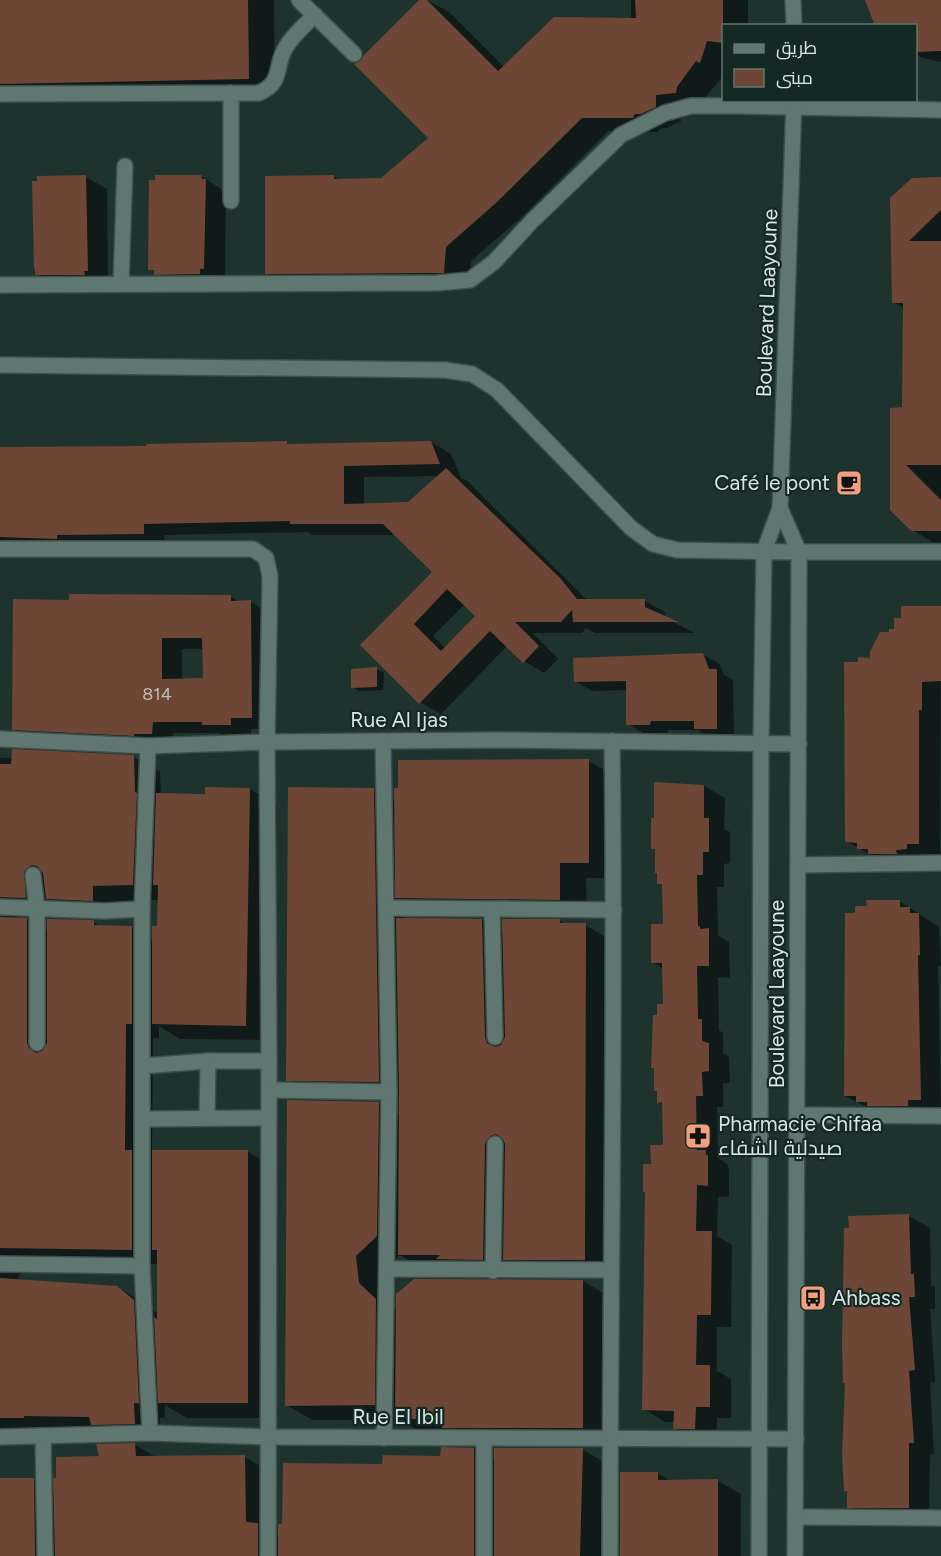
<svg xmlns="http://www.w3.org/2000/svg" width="941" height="1556" viewBox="0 0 941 1556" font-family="Figtree,Cairo,sans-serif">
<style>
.shadow{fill:#0007;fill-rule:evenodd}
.building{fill:#6e4635;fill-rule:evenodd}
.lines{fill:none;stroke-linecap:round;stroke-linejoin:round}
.minor-casing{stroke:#3d4e4b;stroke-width:18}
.tertiary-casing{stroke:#3d4e4b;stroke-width:18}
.minor{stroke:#607671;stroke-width:15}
.tertiary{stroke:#607671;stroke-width:15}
.labels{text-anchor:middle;stroke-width:4.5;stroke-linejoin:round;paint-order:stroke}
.number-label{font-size:18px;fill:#bebdb8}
.street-label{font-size:21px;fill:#d9e5e3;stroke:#142824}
.poi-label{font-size:21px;fill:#d9e5e3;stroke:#142824;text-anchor:start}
</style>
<rect width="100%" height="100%" fill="#1e322e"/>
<g class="shadow">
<path d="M0,0h274l1,94 -275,5z"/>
<path d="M421,0h6l22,12 55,55 127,-47v-20h117v26h-24v49l-22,26 -21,7v13l-14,7h-6l-3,4 -50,-1 -86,86 -51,44 -2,25 -178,2 -25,-15 68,-96 6,3h42l48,-42z"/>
<path d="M868,0h73v62l-19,-4 -6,-4v-28z"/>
<path d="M201,176l25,16 -1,88 -49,6 -26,-17z"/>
<path d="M86,177l21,12 1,93 -50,4 -21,-12z"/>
<path d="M941,178v364h-8l-21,-12 -20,-21 11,-100 1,-101 -11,-6 -1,-103z"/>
<path d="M431,442l20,12 10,24 6,3 121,120h57l20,11v6l30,15h-100l-9,-5 -4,5h-49l25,26 -14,14 -20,-12 -17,-15 -66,68 -21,-12 -58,-57 72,-73 -38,-37h-84l-4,-3 -144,3 1,10 -165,3v-100zM440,476l-32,28 -44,1v-28zM465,604l12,12 -32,32 -12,-12z"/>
<path d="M231,597l9,5h11l21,12v115h-21v8h-26l-6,-4h-46v12l-139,-4 -21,-12 57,-127zM182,649h22v31h-22z"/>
<path d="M941,608l-1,248h-12v5l-48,-1 -34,-19 14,-177 11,-5 20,-26 5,-3 7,-11z"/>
<path d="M702,654l18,10 4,11 9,5 1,58h-22l-14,-8h-30l-1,4h-22l-17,-10 -1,-34 -35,1 -17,-10z"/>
<path d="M377,669l7,4 -1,17 -24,1 -6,-4v-17z"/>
<path d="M133,757l27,15 1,22 45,1 44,-6 27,16 -4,235 -93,-1 -21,-13v12h-6l-1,114h96l27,15 -1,251h-87l-22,-13v13h-5l1,20 -161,-6v-674zM159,900l-1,28 -5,12 -21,-13h-30l-9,-5 -45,10 -21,-13h-11l7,-6h29l-1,-12 23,13 46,1v-14zM20,1263l139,1v51l-15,-12 -27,-16 -100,-6 3,-8z"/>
<path d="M588,761l28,15v102h-30l1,37 -185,-14 1,18 79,1 22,13 56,-12 6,4h19l27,16v334l-186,-5 -26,-15 -17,17 3,28 11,11 186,-30 27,16v146l-186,-9 -24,-14h-87l-27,-15 93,-302 21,12v-18l-85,-2 -27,-15 86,-291 21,13z"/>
<path d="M704,786l21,12 -1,31 6,3v31l-6,1v23h-7l1,49 11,6 1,36 -12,-1 1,53 4,3v20l6,4 1,26h-7v24h-6l1,51 9,6 2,5v28h-11l-1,39 15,9 -1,82h-14v44l14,8v39h-14l-1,22h-20l-21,-12v-6h-10l-21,-13 8,-243 12,-20 -1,-42 -4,-2 -1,-10 -3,-2 4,-74 5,-11 -1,-36 -10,-7 11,-37v-39l-5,-3 -2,-32 -4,-3z"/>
<path d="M899,901l40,26 2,39h-3l3,145 -63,2 -33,-17 11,-181z"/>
<path d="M909,1216l21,12 1,57 4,2v22h-5l5,73h-5l4,72h-4l-1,65h-59l-21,-12 -1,-14 -3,-2z"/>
<path d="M135,1445l21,12h89l27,16v60l7,3 5,-11 100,-59 58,-9 32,-8 21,12 87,-12 27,16 -2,91h-607v-76h34l21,12 46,-34z"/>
<path d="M657,1473l14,8h47l23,13v62h-120z"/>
</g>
<g class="building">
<path d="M0,0h248l1,79 -249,5z"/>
<path d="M419,0h8l71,71 56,-54 82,1 -1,-18h88v43l-16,-2 -7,22 -4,-2 -19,26 -1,6 -20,2v12l-15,7h-6l-2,4h-51l-85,84 -51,45 -2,26 -179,1v-98l69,-1v4l47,-1 47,-40 -74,-74 6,-3 4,-6z"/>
<path d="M865,0h76v51l-26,1v-26h-40z"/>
<path d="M86,175l2,96h-4l1,4h-50v-6h-1l-2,-88h5v-5z"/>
<path d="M155,175h46l1,4h4l-2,90h-4v5l-46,1v-5h-6l1,-90h6z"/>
<path d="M941,177v33l-32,31h32v224h-35l35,35v31h-30l-21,-21v-102l12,-1 1,-104h-11l-2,-105 22,-20z"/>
<path d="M287,441v3l144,-3 9,23 -96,2v38l64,-2 38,-34 114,110 17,21h68v8l34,15h-106l-1,-12 -11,12h-46l24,24 -16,17 -33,-32 -71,73 -59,-59 72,-73 -49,-48h-93v-3l-146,3v10l-87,1v4l-57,-2v-90l146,-1v-2zM447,589l28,27 -34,35 -27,-27z"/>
<path d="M69,594l162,1v6l20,-1 1,118h-21v7h-29v-3h-49l-1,12h-18v2l-122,-6 1,-131 56,1zM162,638h40l1,40 -41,1z"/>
<path d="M901,606h40v75l-19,1v28h-3v134h-12v5l-11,1 1,4h-29v-5h-11v-6l-12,-1 -1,-180h14v-5l12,1v-6l10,-20h9v-3h5v-11h7z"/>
<path d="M703,653l6,16h8v60h-23v-8h-43l-1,4h-24v-44l-52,1 -1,-24z"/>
<path d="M377,667v20l-26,1v-19z"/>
<path d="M12,749l122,6 1,37 2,1 -4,92 -40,1v15l-47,-2 -3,-26 -6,-7 -5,-1 -5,3 -3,4 2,26 -26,-1v-133h11z"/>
<path d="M589,759v104h-29v37l-165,-2 -1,-110h4v-28z"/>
<path d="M654,782l50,3v33h5v34h-6v23h-6l1,51h2v3l9,-1v38h-12l1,53h4v22l7,2v28l-7,1 1,24h-7l1,54h9v5h2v31l-11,-1 -1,46h16l-1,84h-14l-1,50h14v42h-14l-1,22h-22l1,-18 -32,-1 3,-218h-2v-28h8l-1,-19h13l-1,-43 -5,1v-12h-3v-23h-3l2,-53h4v-11h6l-1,-41h-11v-39h12l-1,-40h-5v-11h-2v-24h-4v-31h3z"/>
<path d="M205,787l45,1 -4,238 -94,-2v-98h5l1,-41h-5l3,-92 49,1z"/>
<path d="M288,787l86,1 5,294 -93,-1z"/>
<path d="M866,900h34v7h10v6h9l1,42h-2l3,145h-13v6h-41v-4h-11v-6h-12l1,-183h10v-7h12z"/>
<path d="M0,917l27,1v125l2,5 7,5 6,-2 5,-8v-124l47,1v5l38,1v98h-6l-1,126h7v100l-132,-2z"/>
<path d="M396,918l86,1 3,118 2,6 8,4 6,-2 4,-8 -3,-118h58v4h26l-1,337h-82l2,-116 -2,-5 -7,-5 -6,2 -5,8 -2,116 -47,-1 4,-4h-42l1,-163z"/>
<path d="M287,1100l92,2 -2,134 -21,20 3,27 17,16 -1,106 -90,1z"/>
<path d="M152,1150h96v253h-90l-4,-86 3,2v-69h-5z"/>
<path d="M909,1214l2,60h3l1,23h-6l6,73 -6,1 5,72h-5v65h-62v-17l-3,1 -2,-37 3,-72h-2l-1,-38 2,-117h5l-1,-12z"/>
<path d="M0,1278l117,8 17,14 5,103h-5l1,21 -44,1 -2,-8 -65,-1v2h-24z"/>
<path d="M414,1279l169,1v148h-141v-9h-47l1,-125z"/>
<path d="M135,1443l1,13 109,-1 1,67 12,1v33h-203l-2,-78h3v-21l43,-1 -3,-12z"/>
<path d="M441,1447l33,1v108h-196v-32h4l1,-61 99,1 1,-9 57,1z"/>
<path d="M494,1448h89l-3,108h-86z"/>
<path d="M620,1472h38v8l60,-1v77h-98z"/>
<path d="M0,1478h34l1,78h-35z"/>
</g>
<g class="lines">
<defs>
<g id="minor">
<path d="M299,0l55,54"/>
<path d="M0,94l259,-1c25,-11 15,-27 27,-46 7,-12 19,-22 29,-32"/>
<path d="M231,201v-108"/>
<path d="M121,284l4,-118"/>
<path d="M0,285l437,-2 33,-3 24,-18 38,-41 89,-86 44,-22 26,-7h48l202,4"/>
<path d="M0,365l445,5 27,4 25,16 134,138 22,16 24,6 122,2h142"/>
<path d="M0,549h253l13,9 4,18 -3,166 2,319 -1,495"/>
<path d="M0,739l148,7 119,-4 232,-2 300,4"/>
<path d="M383,741l6,351 -5,346"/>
<path d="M798,865l143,-2"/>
<path d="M33,875l4,34v134"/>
<path d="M0,907l104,4 38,-2"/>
<path d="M386,908l228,2"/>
<path d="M492,910l3,127"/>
<path d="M143,1066l65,-5h61"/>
<path d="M269,1090l120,2"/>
<path d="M798,1115l143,1"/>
<path d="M207,1118l1,-57"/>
<path d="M142,1119l126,-1"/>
<path d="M0,1264l142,2v-357l6,-163"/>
<path d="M142,1266l8,167"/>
<path d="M388,1269l222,1"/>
<path d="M493,1271l2,-127"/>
<path d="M43,1436l2,120"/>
<path d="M0,1437l150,-4 118,4 528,2"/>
<path d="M795,1517l146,1"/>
<path d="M484,1556v-118"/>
<path d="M610,1556c0,-272 6,-543 2,-815"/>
</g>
<g id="tertiary">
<path d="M793,0l1,26"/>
<path d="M780,508l19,44 -4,1004"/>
<path d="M759,1556l2,-812 3,-193 16,-43 14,-408"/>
</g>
</defs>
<use href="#minor" class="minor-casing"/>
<use href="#tertiary" class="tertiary-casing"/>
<use href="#minor" class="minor"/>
<use href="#tertiary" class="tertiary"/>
</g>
<defs>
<symbol id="cafe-square" viewBox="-11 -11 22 22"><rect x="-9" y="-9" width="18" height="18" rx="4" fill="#f2a17e" stroke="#142824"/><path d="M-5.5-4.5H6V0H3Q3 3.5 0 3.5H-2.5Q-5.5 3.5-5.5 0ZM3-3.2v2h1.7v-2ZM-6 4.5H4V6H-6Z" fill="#111"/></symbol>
<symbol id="pharmacy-square" viewBox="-11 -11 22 22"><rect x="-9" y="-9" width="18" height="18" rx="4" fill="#f2a17e" stroke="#142824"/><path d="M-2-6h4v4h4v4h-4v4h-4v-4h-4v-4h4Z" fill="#111"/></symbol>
<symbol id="bus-square" viewBox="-11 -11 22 22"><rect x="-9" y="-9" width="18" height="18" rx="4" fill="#f2a17e" stroke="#142824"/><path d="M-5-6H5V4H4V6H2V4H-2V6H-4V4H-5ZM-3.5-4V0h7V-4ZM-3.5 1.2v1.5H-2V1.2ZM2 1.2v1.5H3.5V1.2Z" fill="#111"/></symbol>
</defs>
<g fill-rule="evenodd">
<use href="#cafe-square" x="834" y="468" width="30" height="30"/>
<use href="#pharmacy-square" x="683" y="1121" width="30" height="30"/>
<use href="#bus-square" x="798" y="1283" width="30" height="30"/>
</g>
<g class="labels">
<g class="number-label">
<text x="157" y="700">814</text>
</g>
<g class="street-label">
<text transform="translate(767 303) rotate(-88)" y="7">Boulevard Laayoune</text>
<text x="399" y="727">Rue Al Ijas</text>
<text transform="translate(777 994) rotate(-90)" y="7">Boulevard Laayoune</text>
<text x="398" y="1424">Rue El Ibil</text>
</g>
<g class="poi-label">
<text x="830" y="490" text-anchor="end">Café le pont</text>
<text x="718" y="1131">Pharmacie Chifaa<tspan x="718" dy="24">صيدلية الشفاء</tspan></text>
<text x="832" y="1305">Ahbass</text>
</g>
</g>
<rect x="722" y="24" width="195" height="78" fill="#142824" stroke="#637470" stroke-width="1.5"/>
<rect x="734" y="44" width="30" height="9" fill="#607671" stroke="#637470" stroke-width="1.5"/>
<text x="776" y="54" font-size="18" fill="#d9e5e3">طريق</text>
<rect x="734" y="69" width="30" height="18" fill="#6e4635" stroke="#637470" stroke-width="1.5"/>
<text x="776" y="84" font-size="18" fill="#d9e5e3">مبنى</text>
</svg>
